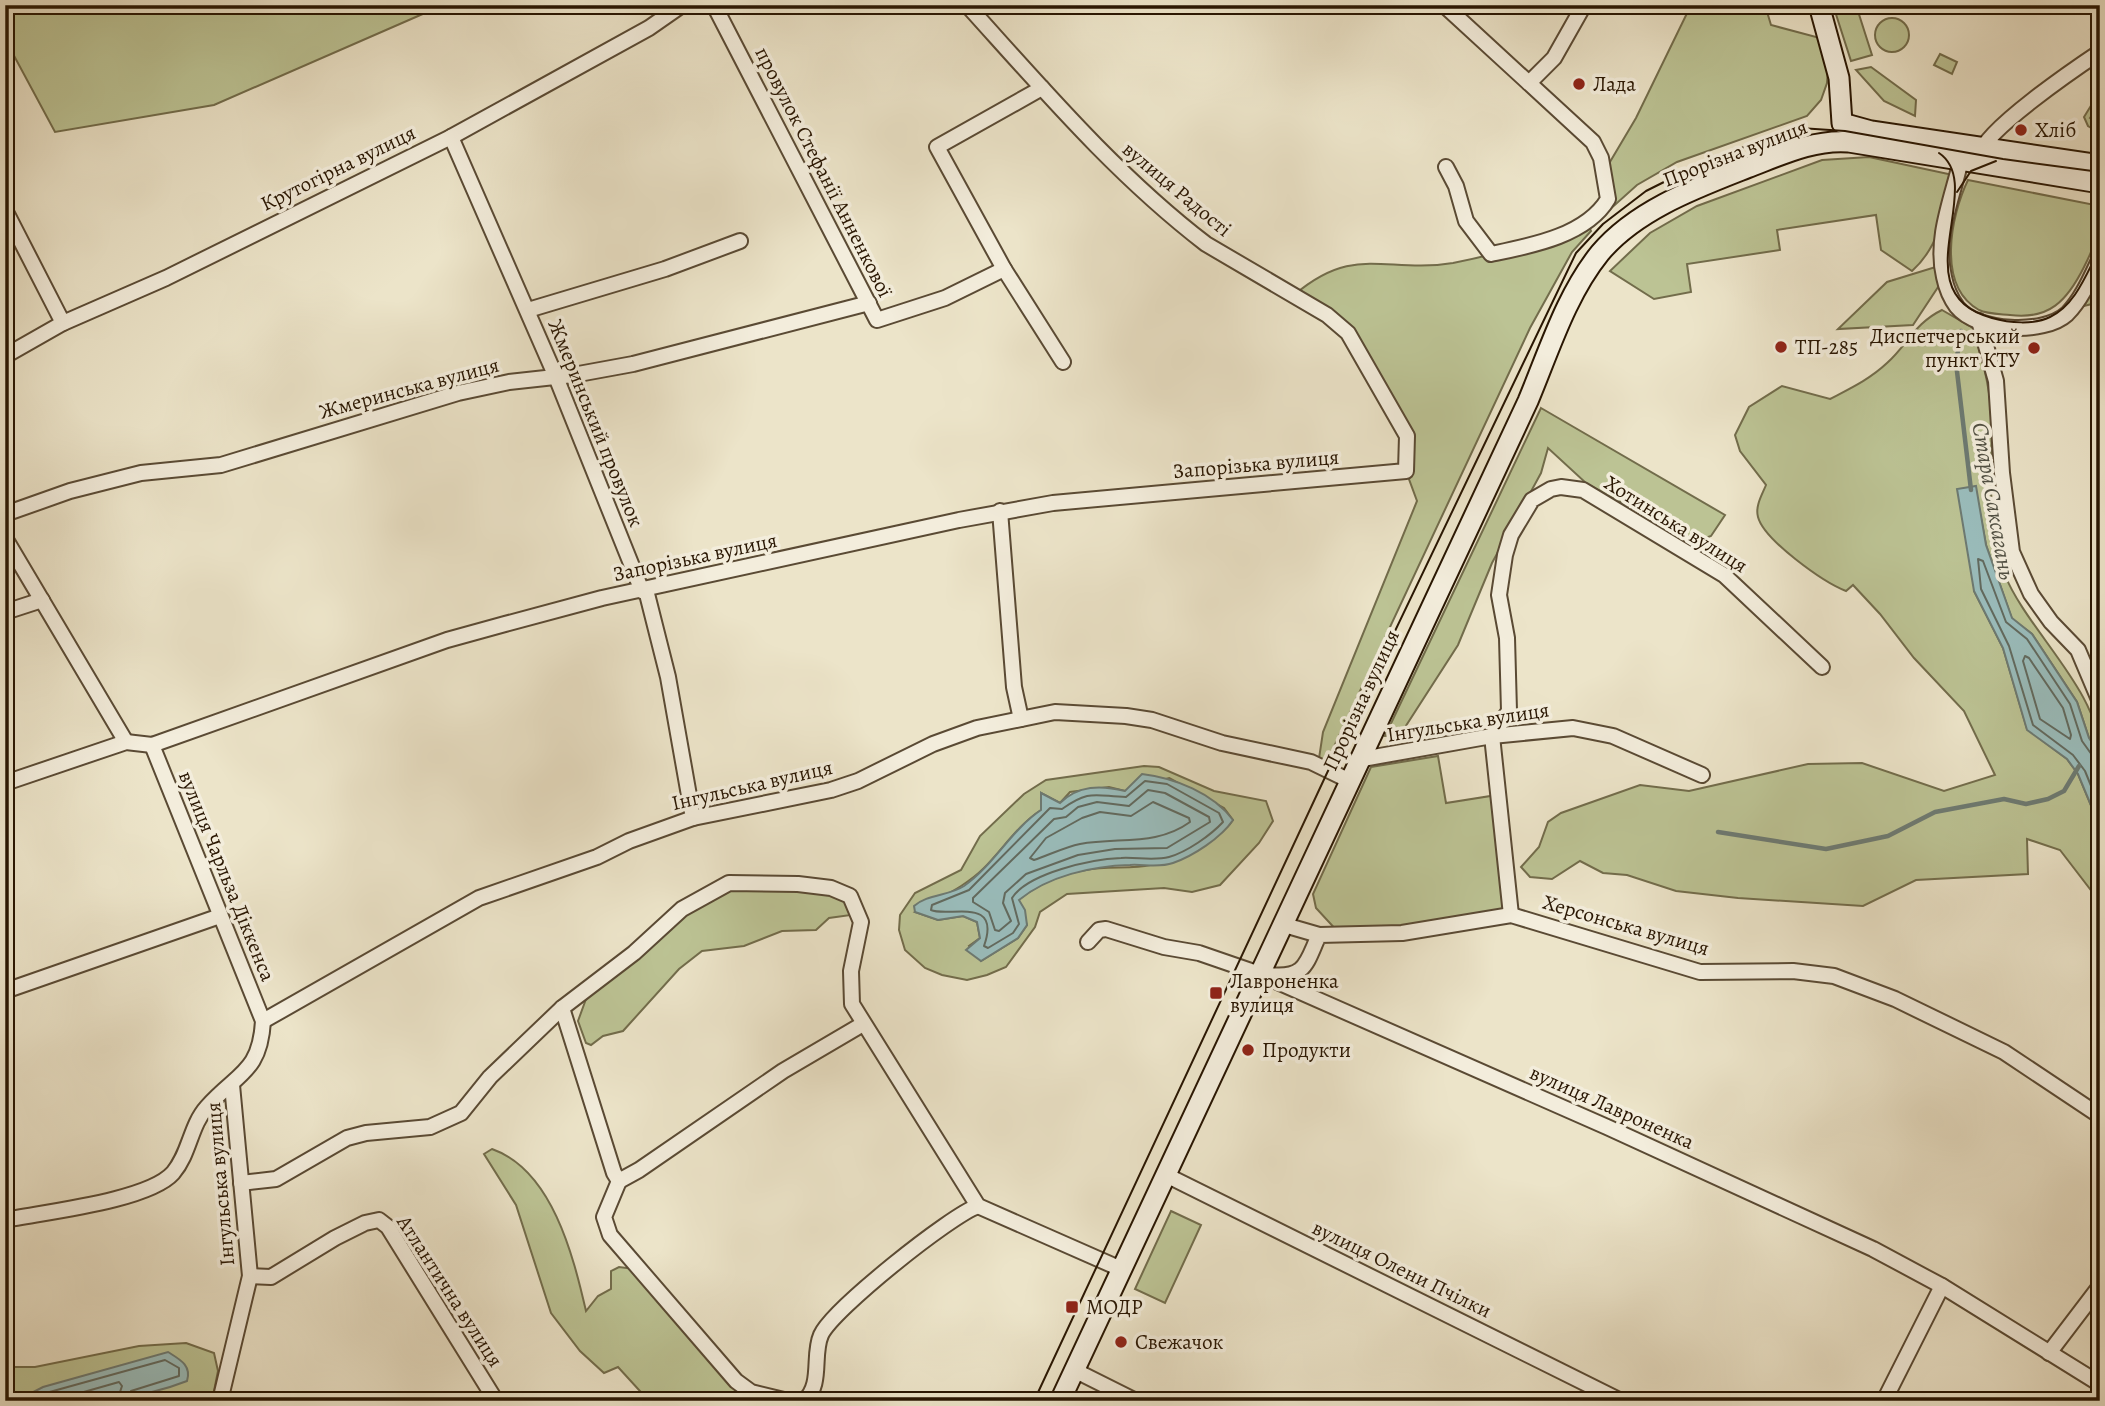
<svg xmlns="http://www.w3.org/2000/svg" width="2105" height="1406" viewBox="0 0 2105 1406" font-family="Alegreya,serif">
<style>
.green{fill:#bcc394;stroke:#726c4b;stroke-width:2;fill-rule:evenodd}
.water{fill:#9abdbc;stroke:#6d7a72;stroke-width:2}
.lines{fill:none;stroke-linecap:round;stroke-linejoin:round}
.shore{stroke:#626a5f;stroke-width:2}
.stream{stroke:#6d7a72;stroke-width:4.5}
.minor-casing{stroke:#5a4a34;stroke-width:18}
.secondary-casing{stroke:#291602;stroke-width:23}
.minor{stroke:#f3eddc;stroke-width:14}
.secondary{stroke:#f3eddc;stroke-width:19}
.tram{stroke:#291602;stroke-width:2}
.poi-dot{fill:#8f2418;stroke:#f3eddc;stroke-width:2.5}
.labels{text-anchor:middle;stroke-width:7;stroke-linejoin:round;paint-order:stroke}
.poi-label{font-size:21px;fill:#291602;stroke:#f3eddc;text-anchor:start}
.street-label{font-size:21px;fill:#291602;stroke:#f3eddc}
.water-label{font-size:23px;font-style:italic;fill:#515043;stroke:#f3eddc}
</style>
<rect width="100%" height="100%" fill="#ece4c9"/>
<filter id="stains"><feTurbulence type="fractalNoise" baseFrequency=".00286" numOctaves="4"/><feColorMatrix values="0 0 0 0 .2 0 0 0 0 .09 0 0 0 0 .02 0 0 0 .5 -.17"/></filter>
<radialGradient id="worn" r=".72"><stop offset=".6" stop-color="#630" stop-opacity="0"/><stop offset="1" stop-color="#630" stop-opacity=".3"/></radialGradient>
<g class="green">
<path d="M5,5h436v1l-227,99 -159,27 -50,-93z"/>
<path d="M1691,5h74l6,20 49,13 8,30 -1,15 -6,17 -14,16 -130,46 -40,23 -30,27 -3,-40 32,-54z"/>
<path d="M1833,5h23l16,50 -21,6z"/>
<circle cx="1892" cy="35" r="17"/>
<path d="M1940,54l17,8 -5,12 -18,-9z"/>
<path d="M1871,67l45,33 -1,16 -31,-15 -28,-31z"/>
<path d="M2100,91v12l-10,15 10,7v8l-12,-7 -4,-9z"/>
<path d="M1869,157l84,18c-8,36 -13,71 -41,96l-31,-21 -5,-35 -99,15 3,20 -93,14 4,28 -37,7 -44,-28 40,-38 47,-27 125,-46z"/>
<path d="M1968,180l132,26c0,27 -4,37 -16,61 -17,34 -35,53 -74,48 -9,-1 -23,-1 -31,-5 -43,-24 -28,-95 -11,-130z"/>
<path d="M1587,222l4,9 -19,21 -42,76 -206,440 -6,-3 5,-33 94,-231 -11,-30 1,-35 -55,-99 -58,-42c61,-52 91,-21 159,-32 47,-9 90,-23 134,-41z"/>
<path d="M1942,265l2,13 -31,47 -75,4 49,-47z"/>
<path d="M2093,281l7,1v27l-4,-6 -12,3v-10z"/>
<path d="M1942,310l31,18c8,27 16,54 18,83 3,53 -7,111 13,162 23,58 96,118 96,181l-11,-16 -12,-36 -45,-68 -20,-15 -26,-74 -11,-59 -1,105 29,57 24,81 40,30 11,15 22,53v75l-40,-52 -33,-11 1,35 -112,6 -53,26 -125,-8 -62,-7 -49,-16 -24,-2 -23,-12 -28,18 -22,-2 -9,-10 18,-20 9,-25 13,-9 79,-28 49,6 119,-27 54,-1 82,28 51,-16 -31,-64 -50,-53 -34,-44 -27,-29 -7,6c-23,-9 -82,-51 -88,-74 -3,-11 4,-22 8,-32l-26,-34 -5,-16 14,-28 33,-21 48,13c21,-11 40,-20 57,-36 21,-19 28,-40 55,-53z"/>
<path d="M1541,408l184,107 -14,21 -16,6 -108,-58 -39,-36 -7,25 -49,90 -34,82 -58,90 -15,1z"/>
<path d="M1438,756l8,47 51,-8 14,120 -172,18 -23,-25 -3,-14 58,-127z"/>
<path d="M1144,766l15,1 55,24 52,10 7,20 -14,22 -39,42 -28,7 -28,-4 -97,6 -27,18 -5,15 -29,40 -19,8 -20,5 -25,-5 -17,-7 -20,-18 -6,-20 1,-15 15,-22 46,-23 19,-34 44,-42 22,-14zM1169,778l55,30 9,12c-16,24 -55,38 -83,45 -17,4 -44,1 -64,5 -24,4 -49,15 -68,30l9,25 -9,13 -37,23 -12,-15 11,-8 -3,-16 -14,-6 -25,4 -23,-8c23,-14 49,-24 69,-44 19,-19 34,-43 57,-58v-17l19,10 10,-11 39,-5 16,4z"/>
<path d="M732,889l90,1 27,12 2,13 -22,3 -13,12 -34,1 -38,15 -42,5 -23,18 -56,62 -20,5 -12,9 -5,-2 -8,-22 8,-22 114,-97z"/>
<path d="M492,1149c60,21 81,106 94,162l12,-15 13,-7v-18l8,-4 23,3 109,122v9h-102l-31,-34 -14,6 -24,-22 -29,-38 -35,-108 -32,-51z"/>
<path d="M1171,1211l30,14 -36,78 -30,-14z"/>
<path d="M186,1343l28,10 4,18 -5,25 -6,5h-202v-34h30l104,-21z"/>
</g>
<g class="water">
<path d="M1976,486l10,59 26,73 20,16 45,68 12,36 11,16v73l-22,-53 -11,-15 -40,-29 -24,-82 -29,-57 -17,-102z"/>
<path d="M1142,774c33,4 71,19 91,46 -12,18 -40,36 -60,43 -14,5 -30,1 -43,2 -38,1 -82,11 -111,35l6,10 2,15 -9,13 -37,23 -15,-11 14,-12 -3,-16 -14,-6 -25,4 -23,-8 -1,-6c13,-12 35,-10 50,-20 30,-21 47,-56 77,-76v-17l19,10c18,-18 41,-18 65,-12z"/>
<path d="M168,1352c11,7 24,13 19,29 -58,23 -110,20 -171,20l27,-14z"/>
</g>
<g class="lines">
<g class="shore">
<path d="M2025,656l4,2 34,50 8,27 -1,4 -30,-20 -17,-58z"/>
<path d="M2100,757l-8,-2 -10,-14 -12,-37 -43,-65 -21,-17 -23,-61 -5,-2 3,30 28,57 24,79 40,30 12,16 15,37"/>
<path d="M1145,781l22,3 52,29 4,9c-12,13 -36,30 -54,35 -15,4 -33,0 -48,1 -29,1 -93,15 -109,40l7,26 -6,9 -25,15 -4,-2c18,-51 -37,-28 -53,-36l1,-5 37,-15 81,-82 12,1c28,-20 33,-13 64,-12z"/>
<path d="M1148,790l17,3 44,24 1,5 -43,26 -52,1 -37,6 -52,19 -21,19 -2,10 8,18 -12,10 -4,-1 -6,-18 -16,-10v-4l81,-79 12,-2 12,-10 19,-5 32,4z"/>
<path d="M1153,802l36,16 1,4c-33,24 -70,15 -110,22 -15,3 -31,11 -46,16l-4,-2 16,-20 36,-20 18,-6 31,4z"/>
<path d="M31,1401l15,-8 119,-33 14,8v8l-48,15 -5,10"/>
<path d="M52,1401l67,-19 3,4 -5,15"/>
</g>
<g class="stream">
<path d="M1961,331l-5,32 15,127"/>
<path d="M1718,832l108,17 62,-13 47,-24 69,-13 22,5 22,-5 16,-8 15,-25"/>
</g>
<defs>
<g id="minor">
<path d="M714,5l163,315 68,-22 59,-29"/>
<path d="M1444,5l149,137 8,16 7,41c-22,37 -78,47 -117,55l-25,-33 -10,-35 -10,-19"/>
<path d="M1529,83l25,-25 30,-53"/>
<path d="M1042,88l-105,59 67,122 59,93"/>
<path d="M451,137l105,240 86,214"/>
<path d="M1963,151c-8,41 -29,84 -19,126 2,10 7,22 13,30 20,25 87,28 110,7 15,-15 24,-37 33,-56"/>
<path d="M1980,154c5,-24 96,-86 120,-102"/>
<path d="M5,210l58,113"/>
<path d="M528,310l137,-41 75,-28"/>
<path d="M1979,321l17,60 6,92 10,79 19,42 20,28 27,28 22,52"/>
<path d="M5,356l58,-33 103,-45 285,-141 198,-109 33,-23"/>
<path d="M1000,511l14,176 7,32"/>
<path d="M5,514l65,-23 71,-18 80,-8 237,-72 51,-11 64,-7 60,-11 236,-61"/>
<path d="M5,538l121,204"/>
<path d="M646,590l22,87 25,141"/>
<path d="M5,612l37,-12"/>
<path d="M1357,760l135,-24 81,-8 40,8 89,39"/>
<path d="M5,783l121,-41 26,3 295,-105 58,-16 97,-26 357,-78 94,-17 353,-32 1,-35 -59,-103 -21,-18 -121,-71c-90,-69 -163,-155 -239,-239"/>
<path d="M1511,915l-19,-179 17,-25 -2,-73 -8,-43 6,-40 6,-20 21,-35 19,-11 10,-2 22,3 141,85 98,92"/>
<path d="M1281,924l38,11"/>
<path d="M1088,942l11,-12 7,-1 58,18 35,6 58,20 350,154 266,122 69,37 158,98"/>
<path d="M1269,975c37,4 37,-12 50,-40l83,-2 109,-18 189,57 93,-1 41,5 61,23 109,53 96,64"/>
<path d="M5,991l215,-75"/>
<path d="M562,1008l52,165 5,8 20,-11 144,-99 80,-47"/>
<path d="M263,1021l216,-123 118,-41 32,-16 64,-23 138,-28 27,-9 75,-37 44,-16 78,-16 71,4 26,4 70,23 89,19 37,18"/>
<path d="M1166,1175l455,226"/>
<path d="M619,1181l-15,36 6,18 126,146 15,11 37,9"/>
<path d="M241,1183l35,-4 71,-41 19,-5 64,-6 31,-14 29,-36 72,-69 72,-55 48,-44 47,-26 69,1 33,4 19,8 11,26 -10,49 1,33 126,202 143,63"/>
<path d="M5,1220c39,-8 143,-19 168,-47 17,-20 17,-47 34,-66 30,-34 53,-34 56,-86l-111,-276"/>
<path d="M250,1276l21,1 64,-39 30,-15 14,-3 9,7 108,174"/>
<path d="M2049,1353l51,-67"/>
<path d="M1074,1370l62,31"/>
<path d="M220,1401l30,-125 -18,-191"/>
<path d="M804,1401c19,-16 8,-46 17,-66 11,-25 130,-120 157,-129"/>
<path d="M1884,1401l58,-115"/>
</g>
<g id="secondary">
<path d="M1819,5l20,73 3,45 29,8 229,34"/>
<path d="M1060,1401l468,-1000c21,-50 38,-106 72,-148 36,-43 96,-65 147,-85 32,-12 66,-29 102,-26l251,41"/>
</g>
</defs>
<use href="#minor" class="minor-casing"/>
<use href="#secondary" class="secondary-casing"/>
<use href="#minor" class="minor"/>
<use href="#secondary" class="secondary"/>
<g class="tram">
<path d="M1939,153c49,33 -39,141 53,165 17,5 42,7 58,-1 26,-12 37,-45 50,-69"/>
<path d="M1957,192l14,-21 25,-10"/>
<path d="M1034,1401l293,-628 249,-520 27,-29 43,-33 66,-33 88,-30 45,3 158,28 97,13"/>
</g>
</g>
<g class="poi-dot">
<circle cx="1579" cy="84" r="7"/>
<circle cx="2021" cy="130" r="7"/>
<circle cx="1781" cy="347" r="7"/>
<circle cx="2034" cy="348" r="7"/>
<rect x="1209" y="986" width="14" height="14" rx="3.5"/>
<circle cx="1248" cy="1050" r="7"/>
<rect x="1065" y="1300" width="14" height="14" rx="3.5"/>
<circle cx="1121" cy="1342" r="7"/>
</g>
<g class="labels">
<g class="poi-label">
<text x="1593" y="91">Лада</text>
<text x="2035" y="137">Хліб</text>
<text x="2020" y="343" text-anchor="end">Диспетчерський<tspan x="2020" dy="24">пункт КТУ</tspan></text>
<text x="1795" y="354">ТП-285</text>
<text x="1230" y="988">Лавроненка<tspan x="1230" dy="24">вулиця</tspan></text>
<text x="1262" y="1057">Продукти</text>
<text x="1086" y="1314">МОДР</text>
<text x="1135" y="1349">Свежачок</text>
</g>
<g class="street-label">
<text transform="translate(1735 153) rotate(-21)" y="7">Прорізна вулиця</text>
<text transform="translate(338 168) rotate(-26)" y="7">Крутогірна вулиця</text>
<text transform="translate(824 172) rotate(63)" y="7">провулок Стефанії Анненкової</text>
<text transform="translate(1177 189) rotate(40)" y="7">вулиця Радості</text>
<text transform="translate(409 388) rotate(-15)" y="7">Жмеринська вулиця</text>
<text transform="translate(596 423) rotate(68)" y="7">Жмеринський провулок</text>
<text transform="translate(1256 464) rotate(-5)" y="7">Запорізька вулиця</text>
<text transform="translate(1676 524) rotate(32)" y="7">Хотинська вулиця</text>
<text transform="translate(695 557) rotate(-12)" y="7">Запорізька вулиця</text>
<text transform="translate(1361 700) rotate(-65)" y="7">Прорізна вулиця</text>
<text transform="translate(1468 722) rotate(-9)" y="7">Інгульська вулиця</text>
<text transform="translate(752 785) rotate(-13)" y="7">Інгульська вулиця</text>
<text transform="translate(227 876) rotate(68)" y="7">вулиця Чарльза Діккенса</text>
<text transform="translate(1626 925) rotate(16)" y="7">Херсонська вулиця</text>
<text transform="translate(1612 1107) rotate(24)" y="7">вулиця Лавроненка</text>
<text transform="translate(220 1184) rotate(-95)" y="7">Інгульська вулиця</text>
<text transform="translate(1402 1269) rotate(26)" y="7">вулиця Олени Пчілки</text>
<text transform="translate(450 1291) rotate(57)" y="7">Атлантична вулиця</text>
</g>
<g class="water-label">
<text transform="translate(1994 501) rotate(80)" y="8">Стара Саксагань</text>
</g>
</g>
<rect width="2105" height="1406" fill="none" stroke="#ece4c9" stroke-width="28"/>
<rect x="7" y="7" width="2091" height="1392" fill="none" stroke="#291602" stroke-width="3.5"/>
<rect x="14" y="14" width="2077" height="1378" fill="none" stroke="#291602" stroke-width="2"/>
<rect width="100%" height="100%" filter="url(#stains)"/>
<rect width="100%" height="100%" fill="url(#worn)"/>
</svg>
